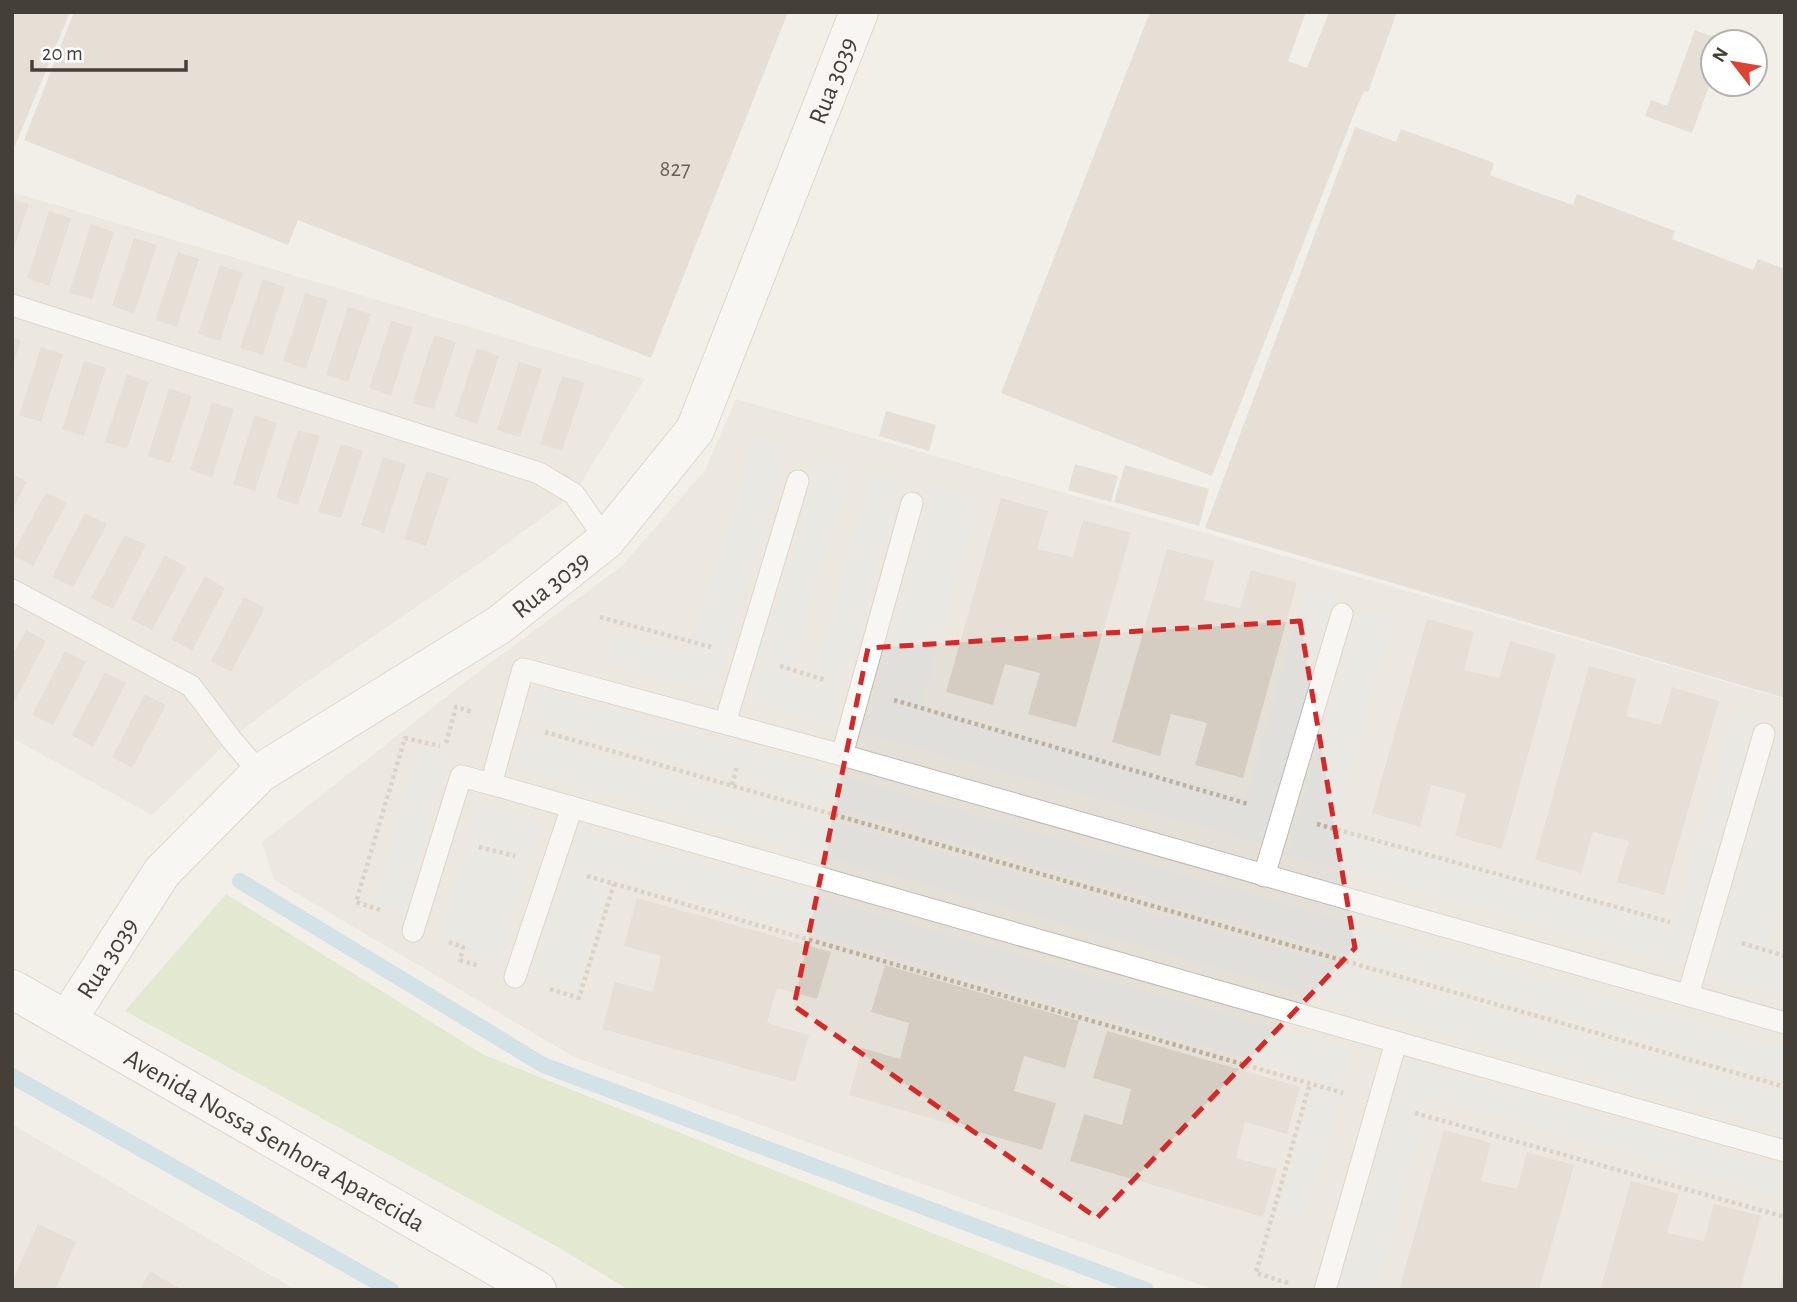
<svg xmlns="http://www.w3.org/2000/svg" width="1797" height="1302" viewBox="0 0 1797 1302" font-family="'Alegreya Sans',sans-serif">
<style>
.residential{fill:#e5e0d7}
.green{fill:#d0e1b6}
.parking{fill:#e1dfdc}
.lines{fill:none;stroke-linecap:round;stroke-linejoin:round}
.stream{stroke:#acd2e7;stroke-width:16}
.building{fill:#d5ccc2}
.service-casing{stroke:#bfb8af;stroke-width:23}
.minor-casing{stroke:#bfb8af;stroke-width:40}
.path{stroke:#bcb09f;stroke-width:4.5;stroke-dasharray:3.5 3.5;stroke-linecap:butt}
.service{stroke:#fff;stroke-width:21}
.minor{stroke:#fff;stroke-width:38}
.marked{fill:none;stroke:#d62828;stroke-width:5;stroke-dasharray:14 9;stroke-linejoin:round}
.labels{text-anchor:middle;stroke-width:5;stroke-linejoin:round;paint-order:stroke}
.number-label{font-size:23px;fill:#68625a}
.street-label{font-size:26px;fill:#443f38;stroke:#fff}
</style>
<rect width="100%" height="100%" fill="#f2eee8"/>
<g class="residential">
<path d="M12,192l633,187 -71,115 -88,65 -194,133 -61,47 -79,76 -140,-77z"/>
<path d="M736,399l1049,300v591h-571l-640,-233 -300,-177 -12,-38 216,-170 144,-106 83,-96z"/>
<path d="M12,1124l284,166h-284z"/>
</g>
<path class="green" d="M226,894l258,161 592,235h-447l-71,-43 -433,-236z"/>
<g class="parking">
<path d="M754,437l34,10 -75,247 -107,-32 8,-29 74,22z"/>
<path d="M821,456l31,9 -63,214 20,6 63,-214 29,9 -72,246 -80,-23z"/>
<path d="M931,485l49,14 -59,208 325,91 60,-213 32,9 -70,251 -406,-112z"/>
<path d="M1357,609l37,10 -60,211 338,96 62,-218 28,8 -72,252 -403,-114z"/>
<path d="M535,688l1250,360v33l-1259,-363z"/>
<path d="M1778,729l7,2v153l-18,61 18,6v47l-78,-22z"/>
<path d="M522,733l1263,360v37l-1273,-364z"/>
<path d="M418,746l31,8 -46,158 -30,-9z"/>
<path d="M476,804l64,19 -41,140 -33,-10 2,-11 -29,-8z"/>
<path d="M577,828l776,223 -50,171 -26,-8 39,-136 -705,-203 -34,114 -44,-12z"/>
<path d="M1398,1057l387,112v30l-354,-102 -56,193h-45z"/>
</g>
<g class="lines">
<g class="stream">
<path d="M240,881l303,184 603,225"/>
<path d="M12,1076l379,214"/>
</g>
</g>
<g class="building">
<path d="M12,12h58l-58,141z"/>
<path d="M74,12h714l-137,346 -353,-138 -10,25 -264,-105z"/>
<path d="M1150,12h156l-18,49 19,7 22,-56h68l-29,80 -4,-1 -8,18 -144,367 -211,-83z"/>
<path d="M1695,30l32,12h-14v33l-21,58 -47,-17 6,-16 16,6z"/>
<path d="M1355,127l41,15 5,-13 93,34 -4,12 43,16 40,14 4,-11 98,37 -3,8 81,31 5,-11 27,10v429l-580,-170z"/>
<path d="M12,199l17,5 -16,47h-1z"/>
<path d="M49,211l22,7 -22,68 -22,-8z"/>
<path d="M91,224l23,8 -22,67 -23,-6z"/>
<path d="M134,238l23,7 -23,69 -22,-8z"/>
<path d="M178,252l21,7 -22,68 -22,-7z"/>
<path d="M220,265l23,8 -23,68 -22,-7z"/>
<path d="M263,279l22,8 -22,68 -23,-7z"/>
<path d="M305,293l23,7 -22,69 -23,-8z"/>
<path d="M348,307l23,7 -23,68 -22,-7z"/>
<path d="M391,321l22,6 -22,69 -22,-8z"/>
<path d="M434,335l22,7 -22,67 -22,-6z"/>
<path d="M12,337l9,3 -8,25h-1z"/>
<path d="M41,347l22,7 -22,68 -22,-7z"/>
<path d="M477,348l22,8 -22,68 -22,-8z"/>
<path d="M84,361l22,7 -22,68 -22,-7z"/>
<path d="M519,362l23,7 -22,68 -23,-7z"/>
<path d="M127,374l22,8 -22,67 -22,-7z"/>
<path d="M562,376l23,7 -23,68 -22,-7z"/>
<path d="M169,388l23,8 -22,67 -22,-7z"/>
<path d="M212,402l22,7 -22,69 -22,-8z"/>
<path d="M886,411l50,14 -7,26 -50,-15z"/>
<path d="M255,415l22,8 -22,68 -22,-7z"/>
<path d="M298,430l22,6 -22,69 -22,-7z"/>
<path d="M341,444l22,7 -22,67 -23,-6z"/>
<path d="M383,457l23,7 -22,69 -23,-8z"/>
<path d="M1075,464l43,12 -7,26 -43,-12z"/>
<path d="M1125,465l84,24 -10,37 -85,-24z"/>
<path d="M426,471l23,7 -23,68 -22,-7z"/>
<path d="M12,474l15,8 -15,28z"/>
<path d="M46,492l21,11 -34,63 -21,-11z"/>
<path d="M1001,498l47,13 -11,38 36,8 10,-37 48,13 -55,194 -48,-13 12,-41 -35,-9 -12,41 -47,-13z"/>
<path d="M85,513l22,11 -34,63 -21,-10z"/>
<path d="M125,535l21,10 -33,64 -22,-11z"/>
<path d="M1167,549l47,12 -10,39 36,8 11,-38 46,13 -54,195 -48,-13 12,-42 -36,-9 -11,42 -48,-14z"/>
<path d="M165,555l21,12 -34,63 -21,-11z"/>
<path d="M205,576l20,12 -33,63 -21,-12z"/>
<path d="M244,597l21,11 -34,64 -20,-11z"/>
<path d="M1427,619l47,13 -10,38 35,8 11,-37 46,13 -54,195 -47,-13 11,-42 -35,-9 -11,42 -48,-14z"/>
<path d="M26,630l20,11 -34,65v-50z"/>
<path d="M65,651l21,11 -33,63 -21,-10z"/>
<path d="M1589,666l47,13 -10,37 35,9 11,-38 47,14 -55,194 -47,-13 12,-41 -36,-9 -12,41 -46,-13z"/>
<path d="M105,672l21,11 -33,64 -21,-12z"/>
<path d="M145,694l21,11 -34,63 -20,-11z"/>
<path d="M637,898l194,54 -14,47 -40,-11 -10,35 42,12 -14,47 -193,-53 13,-47 38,10 8,-36 -37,-10z"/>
<path d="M885,965l194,56 -14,47 -41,-12 -10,35 42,12 -14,47 -193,-55 13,-47 38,11 9,-36 -38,-11z"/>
<path d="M1107,1031l193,56 -13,47 -42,-12 -9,36 41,11 -14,48 -193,-56 14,-47 38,11 9,-36 -38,-11z"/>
<path d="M1444,1130l47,13 -10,38 36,8 10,-37 47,13 -35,125h-140z"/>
<path d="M1631,1181l48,13 -12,39 37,8 10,-37 47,12 -21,74h-140z"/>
<path d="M38,1224l38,18 -21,48h-43v-8z"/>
<path d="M150,1271l33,19h-43z"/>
<path d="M1784,1272l1,18h-6z"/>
</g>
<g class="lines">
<defs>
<g id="service">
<path d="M12,305l527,168 35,21 32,46"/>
<path d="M12,590l179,96 40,53 29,34"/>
<path d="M725,723l73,-242"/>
<path d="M842,755l70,-252"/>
<path d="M1264,876l78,-262"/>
<path d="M413,931l48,-155 30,8"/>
<path d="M515,977l57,-170"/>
<path d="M1688,995l76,-261"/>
<path d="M1785,1023l-943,-268 -319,-86 -32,115 905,258 389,109"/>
<path d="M1325,1290l71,-248"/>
</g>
<g id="minor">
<path id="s1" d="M12,989l525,301"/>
<path id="s2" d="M67,1020l95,-148 98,-99 239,-148 107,-85 89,-110 164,-418"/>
</g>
</defs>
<use href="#service" class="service-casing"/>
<use href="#minor" class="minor-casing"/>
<g class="path">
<path d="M600,617l111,30"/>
<path d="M780,666l45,14"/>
<path d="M894,700l354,104"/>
<path d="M545,732l1240,355"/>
<path d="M446,743l10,-36 17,5"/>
<path d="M732,785l5,-19"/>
<path d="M1317,824l353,98"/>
<path d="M479,847l36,9"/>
<path d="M587,876l756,217"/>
<path d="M380,910l-24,-8 49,-164 35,8"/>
<path d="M449,942l14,5 -3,13 19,6"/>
<path d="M1742,943l43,13"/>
<path d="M550,989l29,9 35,-114"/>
<path d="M1415,1113l370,104"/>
<path d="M1288,1283l-32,-10 54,-190"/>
</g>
<use href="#service" class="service"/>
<use href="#minor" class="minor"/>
</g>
<path d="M0 0H1797V1302H0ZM1300,621l55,327 -258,270 -303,-212 74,-358z" fill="#f2eee8" fill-opacity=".55" fill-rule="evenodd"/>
<path class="marked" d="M1300,621l55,327 -258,270 -303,-212 74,-358z"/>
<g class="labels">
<g class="number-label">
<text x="675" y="176">827</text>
</g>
<g class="street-label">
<text dy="9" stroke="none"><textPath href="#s2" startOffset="1250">Rua 3039</textPath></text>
<text dy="9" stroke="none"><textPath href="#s2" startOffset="662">Rua 3039</textPath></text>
<text dy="9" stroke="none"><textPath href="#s2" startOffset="74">Rua 3039</textPath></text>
<text dy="9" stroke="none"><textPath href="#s1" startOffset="303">Avenida Nossa Senhora Aparecida</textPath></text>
</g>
</g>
<rect width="1797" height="1302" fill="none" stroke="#443f38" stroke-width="28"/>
<g transform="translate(1734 63) rotate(301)"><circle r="33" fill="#ffffff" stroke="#b4b2af" stroke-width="2"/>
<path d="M0-5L12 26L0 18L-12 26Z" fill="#df4232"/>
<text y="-10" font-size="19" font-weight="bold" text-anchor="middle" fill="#443f38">N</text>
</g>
<path d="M32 60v10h154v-10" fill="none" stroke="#443f38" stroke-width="3.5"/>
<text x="42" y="60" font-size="21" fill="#443f38" stroke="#ffffff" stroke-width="5" paint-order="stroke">20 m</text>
</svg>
